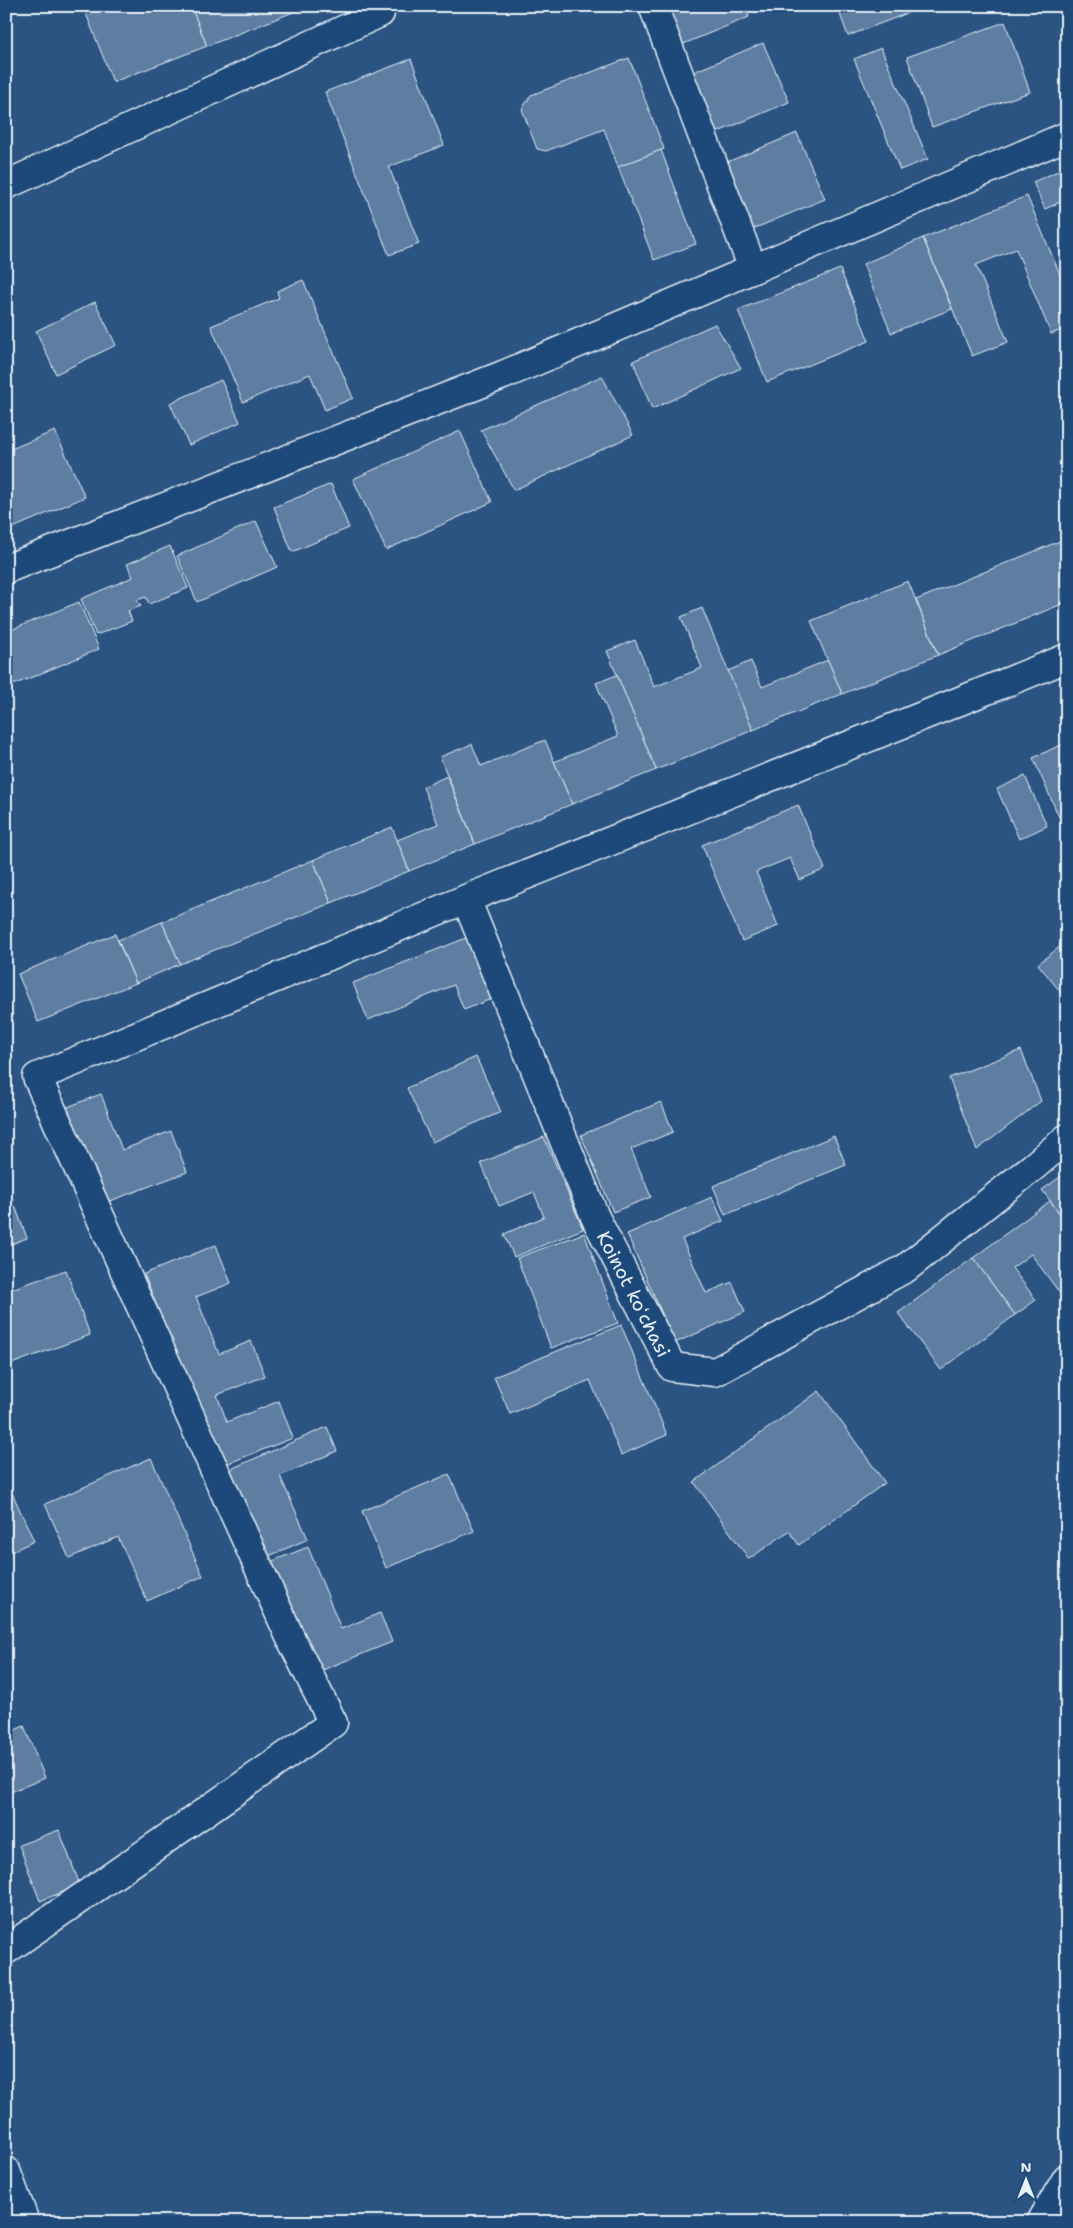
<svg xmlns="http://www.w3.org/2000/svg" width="1073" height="2228" viewBox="0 0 1073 2228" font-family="'Shantell Sans',sans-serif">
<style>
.building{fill:#5d7da1;stroke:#e8f1f8}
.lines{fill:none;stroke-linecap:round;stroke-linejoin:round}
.minor-casing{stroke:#e8f1f8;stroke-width:31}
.major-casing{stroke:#e8f1f8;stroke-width:31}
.minor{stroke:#1f4a7a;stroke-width:28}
.major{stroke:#1f4a7a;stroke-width:28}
.labels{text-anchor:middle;stroke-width:4;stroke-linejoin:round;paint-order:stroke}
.street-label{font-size:19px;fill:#e8f1f8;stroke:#1f4a7a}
</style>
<rect width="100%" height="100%" fill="#2b5482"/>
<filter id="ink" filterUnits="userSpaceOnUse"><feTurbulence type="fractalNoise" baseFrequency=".02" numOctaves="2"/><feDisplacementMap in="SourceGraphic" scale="10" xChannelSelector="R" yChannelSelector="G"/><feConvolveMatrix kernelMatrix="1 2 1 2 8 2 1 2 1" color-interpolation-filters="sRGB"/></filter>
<g filter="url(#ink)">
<g class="building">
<path d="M83,6h108l16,40 -94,36z"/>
<path d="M191,6h108l2,3 -94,37z"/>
<path d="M666,6h79l4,11 -68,28z"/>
<path d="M837,6h89l-78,30z"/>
<path d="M1005,22l25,70 -98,35 -25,-70z"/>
<path d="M763,43l26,59 -73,31 -25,-60z"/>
<path d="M881,48l47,111 -28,11 -46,-111z"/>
<path d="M629,58l35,91 -46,18 -14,-38 -58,22 -9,-2 -15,-40 9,-14z"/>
<path d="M411,59l33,86 -55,22 30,77 -30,11 -64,-163z"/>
<path d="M797,133l28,66 -72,30 -28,-66z"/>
<path d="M661,150l35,94 -42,16 -36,-93z"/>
<path d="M1067,167v32l-22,10 -12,-27z"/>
<path d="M1027,196l40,95v37l-16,6 -35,-85 -40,16 32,77 -36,14 -49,-118z"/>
<path d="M923,238l29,71 -61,24 -28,-69z"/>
<path d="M840,269l29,72 -102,41 -29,-72z"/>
<path d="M303,280l50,118 -28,12 -15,-36 -67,28 -32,-76 68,-28 -2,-7z"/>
<path d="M95,302l21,43 -60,29 -20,-43z"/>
<path d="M715,324l26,44 -89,41 -19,-48z"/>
<path d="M602,376l31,59 -119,55 -33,-60z"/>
<path d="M221,380l19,42 -51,23 -19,-42z"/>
<path d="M55,431l30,66 -79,34v-80z"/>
<path d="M460,431l32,71 -106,48 -33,-71z"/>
<path d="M331,484l18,44 -57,24 -18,-45z"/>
<path d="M256,521l21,46 -80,35 -20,-46z"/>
<path d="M1067,538v64l-129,53 -22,-55z"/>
<path d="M170,546l18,42 -39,16 -3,-7 -9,3 4,6 -13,5 4,10 -36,14 -15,-36 52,-22 -6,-13z"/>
<path d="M908,581l30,74 -96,39 -31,-73z"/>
<path d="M79,602l20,47 -93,39v-56z"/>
<path d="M702,608l51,122 -97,40 -49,-119 28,-11 19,47 48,-19 -21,-51z"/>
<path d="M828,660l14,34 -89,36 -25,-59 23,-10 11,26z"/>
<path d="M617,675l39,95 -84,34 -18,-42 64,-26 -22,-53z"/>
<path d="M545,740l27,64 -97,40 -35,-87 32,-13 9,22z"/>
<path d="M1067,742v74l-7,3 -27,-61z"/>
<path d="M447,776l28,68 -66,27 -12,-31 41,-16 -15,-37z"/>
<path d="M1025,776l22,50 -28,13 -22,-50z"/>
<path d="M798,805l27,64 -25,11 -10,-22 -34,14 22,54 -36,15 -40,-96z"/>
<path d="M392,827l17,44 -78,32 -18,-43z"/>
<path d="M313,860l18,43 -151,61 -18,-42z"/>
<path d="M162,922l18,42 -44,19 -18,-43z"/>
<path d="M115,934l21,49 -98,39 -20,-48z"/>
<path d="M471,936l25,61 -32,13 -10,-25 -86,35 -15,-37z"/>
<path d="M1067,941v59l-29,-36z"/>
<path d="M1021,1050l20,51 -64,49 -28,-72z"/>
<path d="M476,1057l25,55 -69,30 -25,-54z"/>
<path d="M101,1094l21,56 49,-19 16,41 -85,32 -37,-96z"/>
<path d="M661,1102l12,30 -42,17 20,48 -38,15 -32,-77z"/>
<path d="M834,1136l12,29 -121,50 -12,-29z"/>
<path d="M544,1137l39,92 -69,28 -10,-23 40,-17 -10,-25 -35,14 -18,-43z"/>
<path d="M1067,1172v41l-5,3 -20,-26z"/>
<path d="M712,1197l11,24 -41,18 24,54 26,-11 13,30 -70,31 -48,-109z"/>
<path d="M1050,1201l17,22v74l-3,2 -33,-45 -19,14 24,32 -21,15 -42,-57z"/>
<path d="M15,1206l12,32 -21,8v-37z"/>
<path d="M584,1233l34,90 -67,25 -34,-90z"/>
<path d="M216,1245l15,38 -35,14 23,57 32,-13 14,35 -48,19 10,27 52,-21 14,37 -72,28 -77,-192z"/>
<path d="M973,1258l42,57 -74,55 -43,-57z"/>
<path d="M66,1270l24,65 -84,31v-75z"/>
<path d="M621,1325l46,110 -46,20 -31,-75 -80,34 -16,-37z"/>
<path d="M819,1391l66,92 -86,62 -10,-14 -40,28 -55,-77z"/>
<path d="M327,1427l10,24 -57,25 28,63 -46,20 -38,-87z"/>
<path d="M151,1458l52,118 -56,25 -29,-64 -49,21 -24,-54z"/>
<path d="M449,1474l25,57 -88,37 -24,-57z"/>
<path d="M8,1484l26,57 -28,13v-69z"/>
<path d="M308,1547l33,82 39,-16 12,29 -82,33 -45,-111z"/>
<path d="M24,1726l21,52 -39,16v-60z"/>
<path d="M59,1830l21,55 -40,16 -21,-56z"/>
</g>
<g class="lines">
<defs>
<g id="minor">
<path d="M653,6l100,263"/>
<path d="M6,185l374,-172"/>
<path d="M6,569l497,-194 564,-239"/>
<path d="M466,899l129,318 77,150 43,5 191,-104 127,-101 34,-29"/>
<path d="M6,1950l327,-227 -42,-84 -254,-562 429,-178 601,-241"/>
</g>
<g id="major">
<path d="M6,2171l19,51"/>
<path d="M1041,2222l26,-44"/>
</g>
</defs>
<use href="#minor" class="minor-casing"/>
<use href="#major" class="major-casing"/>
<use href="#minor" class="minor"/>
<use href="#major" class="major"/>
</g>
</g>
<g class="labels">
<g class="street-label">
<text transform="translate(634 1294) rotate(63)" y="7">Koinot koʻchasi</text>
</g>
</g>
<rect width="1073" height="2228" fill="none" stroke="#1f4a7a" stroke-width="25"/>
<rect x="12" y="12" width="1048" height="2203" fill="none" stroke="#e8f1f8" stroke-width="2" filter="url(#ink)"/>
<g transform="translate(1026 2180)" stroke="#1f4a7a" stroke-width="4" paint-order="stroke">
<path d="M0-4L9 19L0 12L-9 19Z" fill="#e8f1f8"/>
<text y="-8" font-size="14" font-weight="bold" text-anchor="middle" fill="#e8f1f8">N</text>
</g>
</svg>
